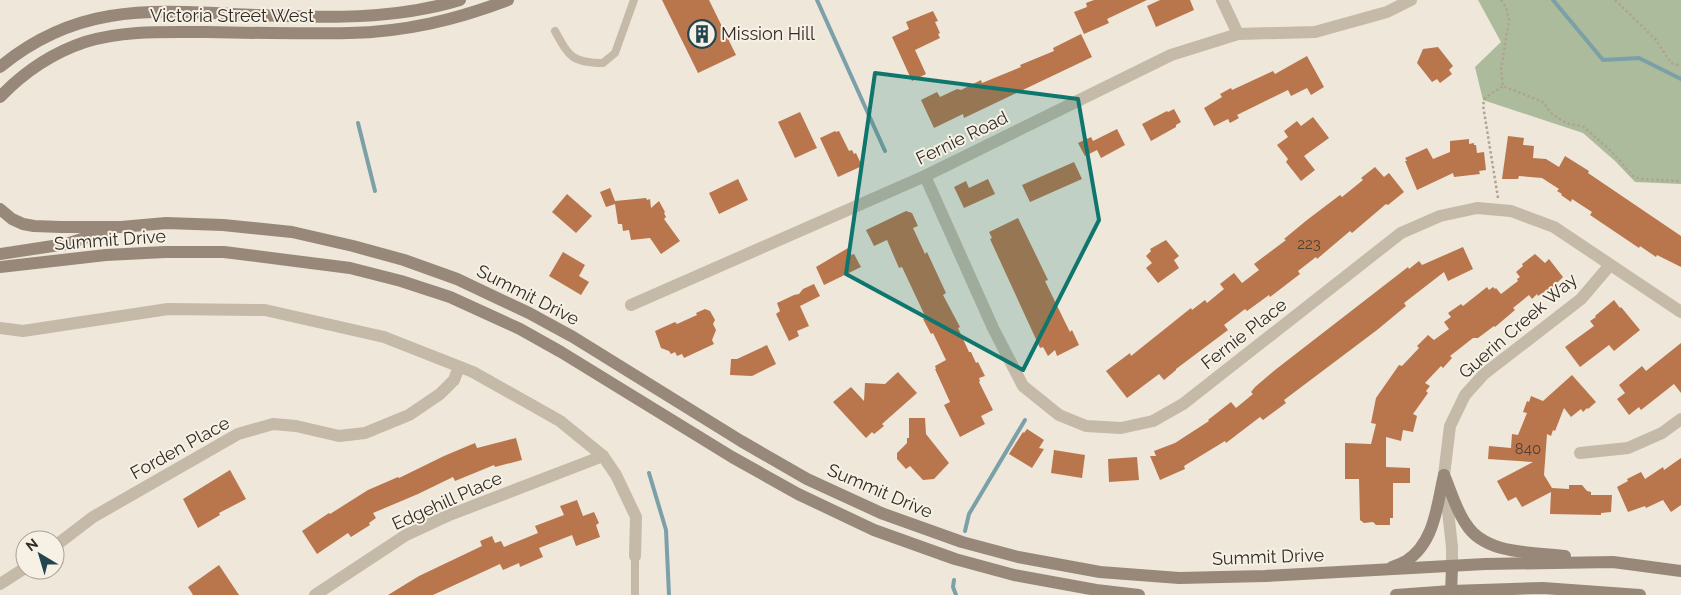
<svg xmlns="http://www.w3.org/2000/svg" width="1681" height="595" viewBox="0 0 1681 595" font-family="Raleway,sans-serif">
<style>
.green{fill:#acbb9b}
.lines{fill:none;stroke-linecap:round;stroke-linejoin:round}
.stream{stroke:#7ca0a8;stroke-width:4}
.building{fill:#b9764d}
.path{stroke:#b0a392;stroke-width:2.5;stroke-dasharray:2.5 2.5;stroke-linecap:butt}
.lane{stroke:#c5b9a7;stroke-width:8}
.street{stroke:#c5b9a7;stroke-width:12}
.secondary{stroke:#988879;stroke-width:12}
.marked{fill:#0f766e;fill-opacity:0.2;stroke:#0f766e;stroke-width:4;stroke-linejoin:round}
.labels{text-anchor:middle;stroke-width:4;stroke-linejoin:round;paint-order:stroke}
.number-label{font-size:15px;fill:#543e30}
.street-label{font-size:18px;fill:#322c27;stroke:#f7f1e5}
.poi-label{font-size:18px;fill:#322c27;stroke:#f7f1e5;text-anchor:start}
</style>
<rect width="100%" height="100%" fill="#eee7da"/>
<path class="green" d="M1478,0h203v184l-46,-2 -20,-21 -32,-28 -100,-33 -8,-33 26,-25z"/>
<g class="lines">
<g class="stream">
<path d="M817,0l68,151"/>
<path d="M1553,0l50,60 36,-2 42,21"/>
<path d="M358,123l17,68"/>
<path d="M649,473l17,57 3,65"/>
<path d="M965,531l4,-17 56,-94"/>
<path d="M954,580l-1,7 3,8"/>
</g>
</g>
<g class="building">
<path d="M662,0h47l27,55 -38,18z"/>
<path d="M1094,0h53l-40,19 2,4 -25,11 -10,-22 13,-5 -1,-4z"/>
<path d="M1160,0h30l4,10 -38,17 -9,-21z"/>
<path d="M933,11l5,10 -3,1 5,11 -2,1 2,4 -25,12 11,24 -14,7 -20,-44 17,-8 -3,-7z"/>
<path d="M1081,34l11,23 -128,61 -1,-4 -29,14 -13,-28 16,-8 3,5 17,-8 4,1 20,-10 1,3 39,-16 -1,-2 34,-14 -1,-3z"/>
<path d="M1438,47l15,19 -4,4 3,4 -12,9 -3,-4 -5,3 -15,-19 6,-14z"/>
<path d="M1307,56l17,31 -13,8 -4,-7 -16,8 -3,-6 -51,25 2,3 -9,5 -2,-4 -14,7 -10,-18 18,-11 -2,-3 11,-6 1,2 41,-19 2,3z"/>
<path d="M1174,109l7,13 -5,3v2l-25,14 -9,-17 25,-13 1,1z"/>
<path d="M800,112l17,36 -22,10 -17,-36z"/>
<path d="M1313,117l16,21 -25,18 11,14 -14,11 -15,-19 2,-3 -11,-14 11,-8 -4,-6 13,-10 4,5z"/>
<path d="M1117,129l8,16 -24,13 -4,-8 -12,6 -7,-13 13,-6 2,4z"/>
<path d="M835,131l1,1 3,-1 10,20 3,-1 2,4 2,-1 6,13 -24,11 -18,-39z"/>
<path d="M1508,136l16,2 -1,7 11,1 -1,12 13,1 13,8 6,-11 24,15 -1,2 93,63v31l-24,-12 -1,2 -16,-11 -1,2 -49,-33 2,-3 -20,-13 -1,3 -10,-7 1,-1 -5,-3 2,-2 -17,-11 -23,-2 -1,3h-16z"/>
<path d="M1469,139v5l5,-1v2h2l1,8 7,-1 2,18 -7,1 1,3 -26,3 -1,-4 -36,17 -12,-29h2l-2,-3 22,-10 6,11 17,-7v-11z"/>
<path d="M1074,162l8,17 -52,23 -8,-17z"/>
<path d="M1375,167l9,10 5,-4 15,19 -16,13 -2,-1 -34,29 -2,-2 -33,28 -1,-2 -18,14 2,3 -30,23 -1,-2 -22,16 -2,-2 -21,16 4,5 -52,39v1l-12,10 -5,-6 -32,24 -21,-27 24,-18 1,3 60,-48 1,2 13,-10 2,3 17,-14 -4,-5 14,-11 8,10 17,-13 -5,-6 32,-24 -2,-1 23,-19 33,-25 2,2 21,-17 -2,-2z"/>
<path d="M738,179l10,21 -29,14 -10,-21z"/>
<path d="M988,179l7,15 -31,14 -10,-21 12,-6 3,7z"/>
<path d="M610,188l5,13 31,-3 1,2 3,-1 1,9 8,-7 6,11 -1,1 2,4 -2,2 16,22 -19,13 -11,-16 -19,2 -2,-10 -6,1 -1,-7h-4l-3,-20 -9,3 -6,-15z"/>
<path d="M567,194l25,22 -16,17 -24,-21z"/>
<path d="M906,211l6,2 6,13 -5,2 12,26 2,-2 19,41 -3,2 17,32 -2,1 11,24h2l5,11 2,-1 7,14 -6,2 1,3 -1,1 14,28 -12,6 4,8 -25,13 -16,-32 6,-3 -15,-33h1l-1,-3 11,-6 -13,-27 -2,1 -8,-15 3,-1 -24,-51 -3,1 -12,-28 -13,6 -8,-16z"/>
<path d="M1018,218l30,62 -3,1 19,39 6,12 2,-2 7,15 -22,11 -2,-6 -7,6 -5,-9 -3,1 -50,-109 2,-1 -3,-6z"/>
<path d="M1166,240l13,16 -5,4 5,8 -21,15 -12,-15 6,-5 -6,-7 5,-5 -1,-2z"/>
<path d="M1463,247l10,22 -25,12 -4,-9 -40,31 2,3 -29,24 -93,70 2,3 -23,17 -3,-3 -34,26 -1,-2 -41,25 1,3 -25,11 -10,-24h6l-2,-5 21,-8 34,-22 -1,-1 23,-18 5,6 17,-14 -2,-2 4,-5 20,-17 133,-103 1,2 10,-8 3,4z"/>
<path d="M848,248l3,7 3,-1 7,13 -37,18 -8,-18z"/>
<path d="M563,252l22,13 -6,11 10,6 -8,13 -32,-19z"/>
<path d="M1535,254l10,9 4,-4 14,18 -15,15 -1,-2 -9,6 -1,-2 -5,5 -3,-4 -16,13 2,2 -20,17 -1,-1 -16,12h-5l-23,18 2,2 -9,10 -2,-2 -16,17 5,3 -4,5 2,2 -15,21 4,2 -4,16 -10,-2 -2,11 -15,-4v30l24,1v15h-17v35h-3v7h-14l-3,-3 -9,1 -4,-3 -1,-41h-14v-36l26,1 5,-20 -5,-1 5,-25 23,-33 3,1 17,-18 -2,-2 11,-11 6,5 15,-11 -5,-7 7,-5 -3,-4 13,-9 2,2 24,-19 2,3 4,-3 2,2 1,-1 5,6 17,-13 -1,-2 3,-2 -4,-5 7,-6 -1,-2z"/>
<path d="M814,284l6,12 -20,10 9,20 -12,5 2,5 -10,5 -13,-27 4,-3 -3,-8 17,-8 5,-1 4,-5z"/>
<path d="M1614,300l6,8 1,-1 19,23 -26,21 -5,-6 -29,22 -15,-20 29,-21 -4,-5 6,-4 -1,-1z"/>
<path d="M705,309l5,2 5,9 -2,4 3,6 -4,10 2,4 -30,14 -2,-4 -5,2 -2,-4 -4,2 -2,-3 -8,-3 -6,-17 20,-9 2,2 20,-9 -1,-2z"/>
<path d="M1681,343v50l-7,-9 -33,26 -2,-3 -10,8 -12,-16 8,-6 -6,-8 23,-19 4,5z"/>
<path d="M767,345l9,19 -24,12 -22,-1 1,-16h6z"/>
<path d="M898,372l19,21 -35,31 2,2 -10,8 -2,-2 -6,6 -33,-36 18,-15 13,14 1,-18 20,1z"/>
<path d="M1572,375l24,27 -8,7 -1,-1 -4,4 -2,-3 -10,8 -7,-9 -9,23 -2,-1 -2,6 -4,-2 -3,41 8,13 17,1v-4h13l5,6 4,1v3h21l-1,17 -10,1v2l-51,-1 1,-22 -29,15 -6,-10 -8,4 -11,-20 36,-19 -45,-3 1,-13 22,2 1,-14 6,1 9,-22 -4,-1 4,-11 2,1 2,-6 12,5z"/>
<path d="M909,418h16l1,16 23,29 -15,16 -11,1 -13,-14 -4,3 -9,-10v-6l10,-10v-5h2z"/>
<path d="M1027,429l17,11 -5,8 5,1 -12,19 -23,-14 14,-22 1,1z"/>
<path d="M516,438l6,22 -27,7 -1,-2 -39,16 -2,-4 -35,17 -45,19 3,5 -7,5 1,2 -19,12 -3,-4 -31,21 -15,-23 27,-18 1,1 38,-24 30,-13 1,1 45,-22 31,-13 2,5z"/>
<path d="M1054,450l31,5 -3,23 -31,-5z"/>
<path d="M1137,457l2,23 -30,2 -1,-23z"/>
<path d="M1681,458v47l-10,7 -8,-12 -17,8 -1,-2 -17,6 -11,-25 11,-6 -1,-2 14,-7 4,7 18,-12 1,3z"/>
<path d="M230,470l16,29 -27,14 1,2 -22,13 -15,-29z"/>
<path d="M577,500l6,16 11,-4 5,11 -3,2 4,12 -24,9 -4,-11 -33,13 4,9 -23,10 -1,-4 -16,7 -3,-6 -67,31h-45l31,-19 63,-30 -2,-5 12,-5 3,7 6,-2 3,6 34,-14 -3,-7 29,-11 -4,-9z"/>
<path d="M219,565l20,30h-46l-5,-8z"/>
</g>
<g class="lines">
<g class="path">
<path d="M1501,0l5,7 3,13 -8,50 2,16 40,16 8,11 15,10 18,4 27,24 22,25 7,3 41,2"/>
<path d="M1615,0l41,40 15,23 10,3"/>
<path d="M1498,198l-15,-93 2,-7 18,-12"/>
</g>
<g class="lane">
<path d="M555,31c14,26 18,32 48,32l12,-10 19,-53"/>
<path d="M635,556v39"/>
</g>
<g class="street">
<path d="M1222,0l16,34"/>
<path d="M925,176l68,152 30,58 36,29 27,11 35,2 32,-7 30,-17 218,-171 39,-17 37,-8 34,3 43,16 127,85"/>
<path d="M631,305l294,-129 246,-121 67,-21 77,-2 72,-20 24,-12"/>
<path d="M0,328l23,3 145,-22 97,1 119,27 89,35 87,49 43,35 13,19 20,42 -1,39"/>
<path d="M1580,453l48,-5 34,-15 19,-14"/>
<path d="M55,546l38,-29 145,-83 35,-10 23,2 43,10 26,-3 44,-18 31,-21 14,-14 5,-13"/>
<path d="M1452,566v-19l-8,-72 6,-49 15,-31 19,-21 97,-75 29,-34"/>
<path d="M0,584l25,-16"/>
<path d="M315,595l91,-60 41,-19 156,-60"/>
</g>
<g class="secondary">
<path d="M0,67c81,-67 158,-56 256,-52 69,3 138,5 204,-15"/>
<path d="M0,97c24,-25 52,-44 85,-55 38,-12 81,-10 120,-10 48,1 96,2 144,1 56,-1 106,-13 159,-33"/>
<path d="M0,209l12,10 11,5 11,2 27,1h60l45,-4 57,2 69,7 61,14 51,14 53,19 72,34 44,24 168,104 66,38 74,34 81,29 56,15 82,15 79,6 86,-2 220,-12 128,-2 68,9"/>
<path d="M0,254l66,-10 41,-13"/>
<path d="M0,267l106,-12 59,-3h59l126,16 51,13 49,16 70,32 41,23 171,105 66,37 76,36 81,29 59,16 82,15 43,5"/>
<path d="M1444,475c7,16 12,35 22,49 19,31 67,28 99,32"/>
<path d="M1392,567c5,-2 10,-4 14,-6 29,-18 31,-57 38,-86"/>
<path d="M1396,595l55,-4 92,-3 97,7"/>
<path d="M1451,595l1,-29"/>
</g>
</g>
<path class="marked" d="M875,73l203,26 21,121 -76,150 -177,-96z"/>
<defs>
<symbol id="building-ring" viewBox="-11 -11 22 22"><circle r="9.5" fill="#f7f1e5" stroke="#21464f" stroke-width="1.5"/><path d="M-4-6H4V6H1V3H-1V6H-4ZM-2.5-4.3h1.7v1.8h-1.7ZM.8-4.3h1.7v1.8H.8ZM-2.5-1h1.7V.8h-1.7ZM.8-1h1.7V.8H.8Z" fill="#21464f"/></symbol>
</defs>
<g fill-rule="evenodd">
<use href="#building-ring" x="686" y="18" width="32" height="32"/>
</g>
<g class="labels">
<g class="number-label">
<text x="1309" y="249">223</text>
<text x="1528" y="454">840</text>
</g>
<g class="street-label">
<text x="232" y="22">Victoria Street West</text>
<text transform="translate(962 138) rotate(-26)" y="6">Fernie Road</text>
<text transform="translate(110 240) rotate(-4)" y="6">Summit Drive</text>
<text transform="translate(528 295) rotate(27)" y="6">Summit Drive</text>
<text transform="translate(1518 326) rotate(-41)" y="6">Guerin Creek Way</text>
<text transform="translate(1244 334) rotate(-38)" y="6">Fernie Place</text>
<text transform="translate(180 448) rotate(-29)" y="6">Forden Place</text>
<text transform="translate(880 491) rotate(23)" y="6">Summit Drive</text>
<text transform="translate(447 501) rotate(-24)" y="6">Edgehill Place</text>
<text transform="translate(1268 557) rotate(-2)" y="6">Summit Drive</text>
</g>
<g class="poi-label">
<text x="721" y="40">Mission Hill</text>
</g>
</g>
<g transform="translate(40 555) rotate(322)"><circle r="24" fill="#f7f1e5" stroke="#a8a299"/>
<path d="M0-4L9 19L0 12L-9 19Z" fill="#21464f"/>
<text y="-8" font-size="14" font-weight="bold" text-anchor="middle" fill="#322c27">N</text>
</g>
</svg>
